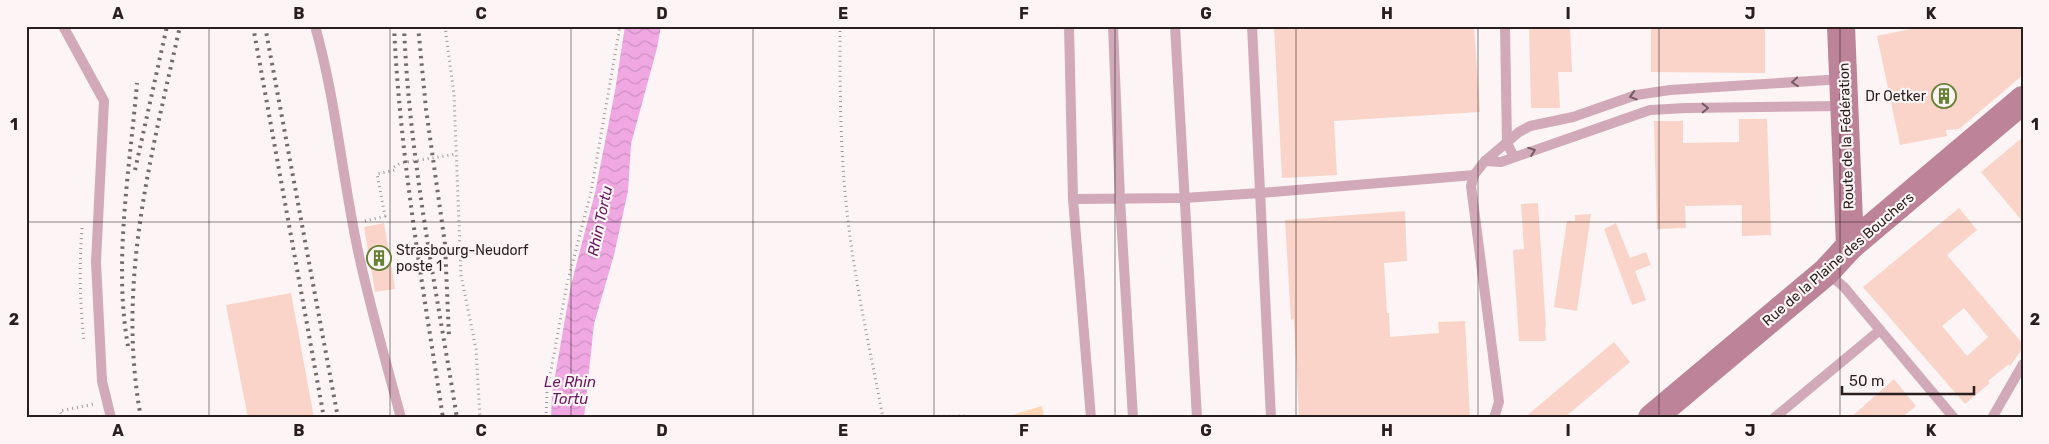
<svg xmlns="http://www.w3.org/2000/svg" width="2049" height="444" viewBox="0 0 2049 444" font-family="Rubik,sans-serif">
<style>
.green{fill:#fed5b5}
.water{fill:url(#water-waves)}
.building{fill:#fad4c8;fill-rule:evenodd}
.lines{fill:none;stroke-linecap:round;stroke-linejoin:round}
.path{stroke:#a29898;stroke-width:3;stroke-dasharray:1 4;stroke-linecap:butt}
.lane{stroke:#d2a9b8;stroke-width:10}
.secondary{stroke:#bd8399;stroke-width:28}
.rail{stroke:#756a6a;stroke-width:4;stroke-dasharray:2.5 5;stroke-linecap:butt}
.oneway{stroke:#765d63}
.grid{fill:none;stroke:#2b1e1e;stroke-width:1;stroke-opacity:0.55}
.labels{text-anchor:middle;stroke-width:4.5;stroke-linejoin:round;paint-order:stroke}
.poi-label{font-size:14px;fill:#2b1e1e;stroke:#fdf5f5;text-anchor:end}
.street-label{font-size:14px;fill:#2b1e1e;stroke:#fdf5f5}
.water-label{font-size:15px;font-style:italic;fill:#6b1962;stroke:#fdf5f5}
.neatline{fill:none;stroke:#2b1e1e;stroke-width:2}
.grid-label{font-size:16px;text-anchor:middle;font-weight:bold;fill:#2b1e1e}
</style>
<defs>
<pattern id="water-waves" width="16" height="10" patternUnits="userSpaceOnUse" patternTransform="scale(1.25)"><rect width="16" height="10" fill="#f0a8e3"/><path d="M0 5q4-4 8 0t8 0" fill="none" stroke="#ce90c2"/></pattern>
</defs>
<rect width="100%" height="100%" fill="#fdf5f5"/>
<path class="green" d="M1042,406l2,12h-42z"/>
<path class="water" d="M625,26h36l-4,22 -26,96 -3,47 -14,64 -20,69 -10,94h-33l1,-25 19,-108 24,-92 20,-102z"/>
<g class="building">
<path d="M1274,26h200l6,86 -146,9 3,54 -55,3z"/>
<path d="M1529,26h41l2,46h-14l2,36h-29z"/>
<path d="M1651,26h114v47l-114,-1z"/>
<path d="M1925,26h98v49l-64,54 -13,1 1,6 -47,9 -23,-109z"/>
<path d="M1739,119h28l4,116 -29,1v-31l-57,1 1,22 -29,1 -3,-108h29v22l56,-1z"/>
<path d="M2023,137v85l-42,-50z"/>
<path d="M1538,203l8,125 -1,-1 1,14h-27l-6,-91 11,-1 -3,-45z"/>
<path d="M1959,208l18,22 -30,25 76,89v4l-13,18 -1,-2 -21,17 2,2 -25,21 -102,-117zM1964,308l24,29 -21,19 -25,-30z"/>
<path d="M1405,211l2,50 -23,2 3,50h2l1,24 49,-4 -1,-11 27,-1 5,97h-171l-5,-99 -3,1 -1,-16 -5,-84z"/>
<path d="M1591,214l-14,97 -23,-4 13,-86h8v-6z"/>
<path d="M384,223l11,66 -20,3 -11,-65z"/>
<path d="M1616,223l14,35 16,-6 5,13 -16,6 11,29 -14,5 -28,-76z"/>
<path d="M291,293l23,125h-66l-22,-113z"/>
<path d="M1614,342l16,20 -66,56h-40z"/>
<path d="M1894,379l22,27 -15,12h-51z"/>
</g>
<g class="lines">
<g class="path">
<path d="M445,26l9,69 7,180 15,74 4,69"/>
<path d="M840,26c0,58 0,118 6,176 7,72 23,143 37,215l85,-1 3,2"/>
<path d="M365,221l20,-5 -8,-42 18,-4 -1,-3 7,-4 56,-9"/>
<path d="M82,228c-3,39 -2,75 2,114"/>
<path d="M63,418l-3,-7 34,-7"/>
<path d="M546,418l1,-26 20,-108 24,-92 29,-166"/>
<path d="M872,418l11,-1"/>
</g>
<g class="lane">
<path d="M63,26l41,75 -8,161 6,119 9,37"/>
<path d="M315,26c21,74 27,150 43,225 12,56 28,111 43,167"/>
<path d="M1069,26l4,173"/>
<path d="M1113,26l7,173 13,219"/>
<path d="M1175,26l22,392"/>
<path d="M1252,26l19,392"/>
<path d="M1505,26l2,117 7,14"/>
<path d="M1485,161l16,1 149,-52 36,-2 156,-2"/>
<path d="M1826,272l18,15 110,131"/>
<path d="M1091,418l-18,-219 111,-1 76,-5 214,-18"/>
<path d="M1494,418l5,-16 -28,-216 3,-11 11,-14 34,-29 11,-6 43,-9 63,-22 34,-5 173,-11"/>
<path d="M1774,418l106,-88"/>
<path d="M1992,418l31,-54"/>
</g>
<g class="secondary">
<path d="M1841,26l9,220"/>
<path d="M1652,418l174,-146 24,-26 173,-146"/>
</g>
<g class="rail">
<path d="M253,26l71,392"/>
<path d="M265,26l73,392"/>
<path d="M394,26c6,131 29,262 49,392"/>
<path d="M404,26c5,131 32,262 53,392"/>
<path d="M418,26l8,83 19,135 4,93"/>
<path d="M135,170l32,-144"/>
<path d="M128,346c-15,-83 2,-179 9,-263"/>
<path d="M141,418c-25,-135 10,-261 39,-392"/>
</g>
</g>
<defs><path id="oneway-chevron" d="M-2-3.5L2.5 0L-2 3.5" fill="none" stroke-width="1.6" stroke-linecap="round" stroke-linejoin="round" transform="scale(1.25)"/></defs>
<g class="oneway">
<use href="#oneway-chevron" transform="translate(1795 82) rotate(176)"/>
<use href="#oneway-chevron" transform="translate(1633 96) rotate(163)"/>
<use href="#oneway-chevron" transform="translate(1705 108) rotate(-1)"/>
<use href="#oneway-chevron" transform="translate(1532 151) rotate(-20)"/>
</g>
<path class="grid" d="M209,26v392M390,26v392M571,26v392M753,26v392M934,26v392M1115,26v392M1296,26v392M1478,26v392M1659,26v392M1840,26v392M26,222h1997"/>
<defs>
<symbol id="building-ring" viewBox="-11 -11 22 22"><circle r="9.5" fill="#fdf5f5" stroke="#668034" stroke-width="1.5"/><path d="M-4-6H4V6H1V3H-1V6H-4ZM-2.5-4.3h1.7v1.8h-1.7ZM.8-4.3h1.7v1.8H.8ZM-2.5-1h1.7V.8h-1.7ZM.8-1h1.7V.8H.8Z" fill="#668034"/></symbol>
</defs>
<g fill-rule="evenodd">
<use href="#building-ring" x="1930" y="82" width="28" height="28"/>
<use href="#building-ring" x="365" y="244" width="28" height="28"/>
</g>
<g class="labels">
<g class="poi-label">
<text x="1926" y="101">Dr Oetker</text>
<text x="396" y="255" text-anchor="start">Strasbourg-Neudorf<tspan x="396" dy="16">poste 1</tspan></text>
</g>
<g class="street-label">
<text transform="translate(1846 136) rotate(-92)" y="5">Route de la Fédération</text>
<text transform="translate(1838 259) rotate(-41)" y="5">Rue de la Plaine des Bouchers</text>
</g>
<g class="water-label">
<text transform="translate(600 221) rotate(-78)" y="5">Rhin Tortu</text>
<text x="570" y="387">Le Rhin<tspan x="570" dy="17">Tortu</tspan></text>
</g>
</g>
<rect width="2049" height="444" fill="none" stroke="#fdf5f5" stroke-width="55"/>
<path d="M1842 386v8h132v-8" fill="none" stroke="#2b1e1e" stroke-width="2.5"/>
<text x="1849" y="386" font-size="15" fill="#2b1e1e" stroke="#fdf5f5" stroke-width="4" paint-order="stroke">50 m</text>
<rect x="28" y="28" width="1994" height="388" class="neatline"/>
<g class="grid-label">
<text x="118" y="19">A</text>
<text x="299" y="19">B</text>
<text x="481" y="19">C</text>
<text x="662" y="19">D</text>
<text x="843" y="19">E</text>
<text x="1024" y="19">F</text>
<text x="1206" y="19">G</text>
<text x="1387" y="19">H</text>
<text x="1568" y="19">I</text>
<text x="1750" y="19">J</text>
<text x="1931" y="19">K</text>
<text x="14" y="130">1</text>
<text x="2035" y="130">1</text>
<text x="14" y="325">2</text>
<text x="2035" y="325">2</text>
<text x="118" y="436">A</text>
<text x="299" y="436">B</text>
<text x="481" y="436">C</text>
<text x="662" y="436">D</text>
<text x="843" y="436">E</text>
<text x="1024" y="436">F</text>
<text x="1206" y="436">G</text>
<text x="1387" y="436">H</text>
<text x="1568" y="436">I</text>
<text x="1750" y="436">J</text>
<text x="1931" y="436">K</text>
</g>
</svg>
